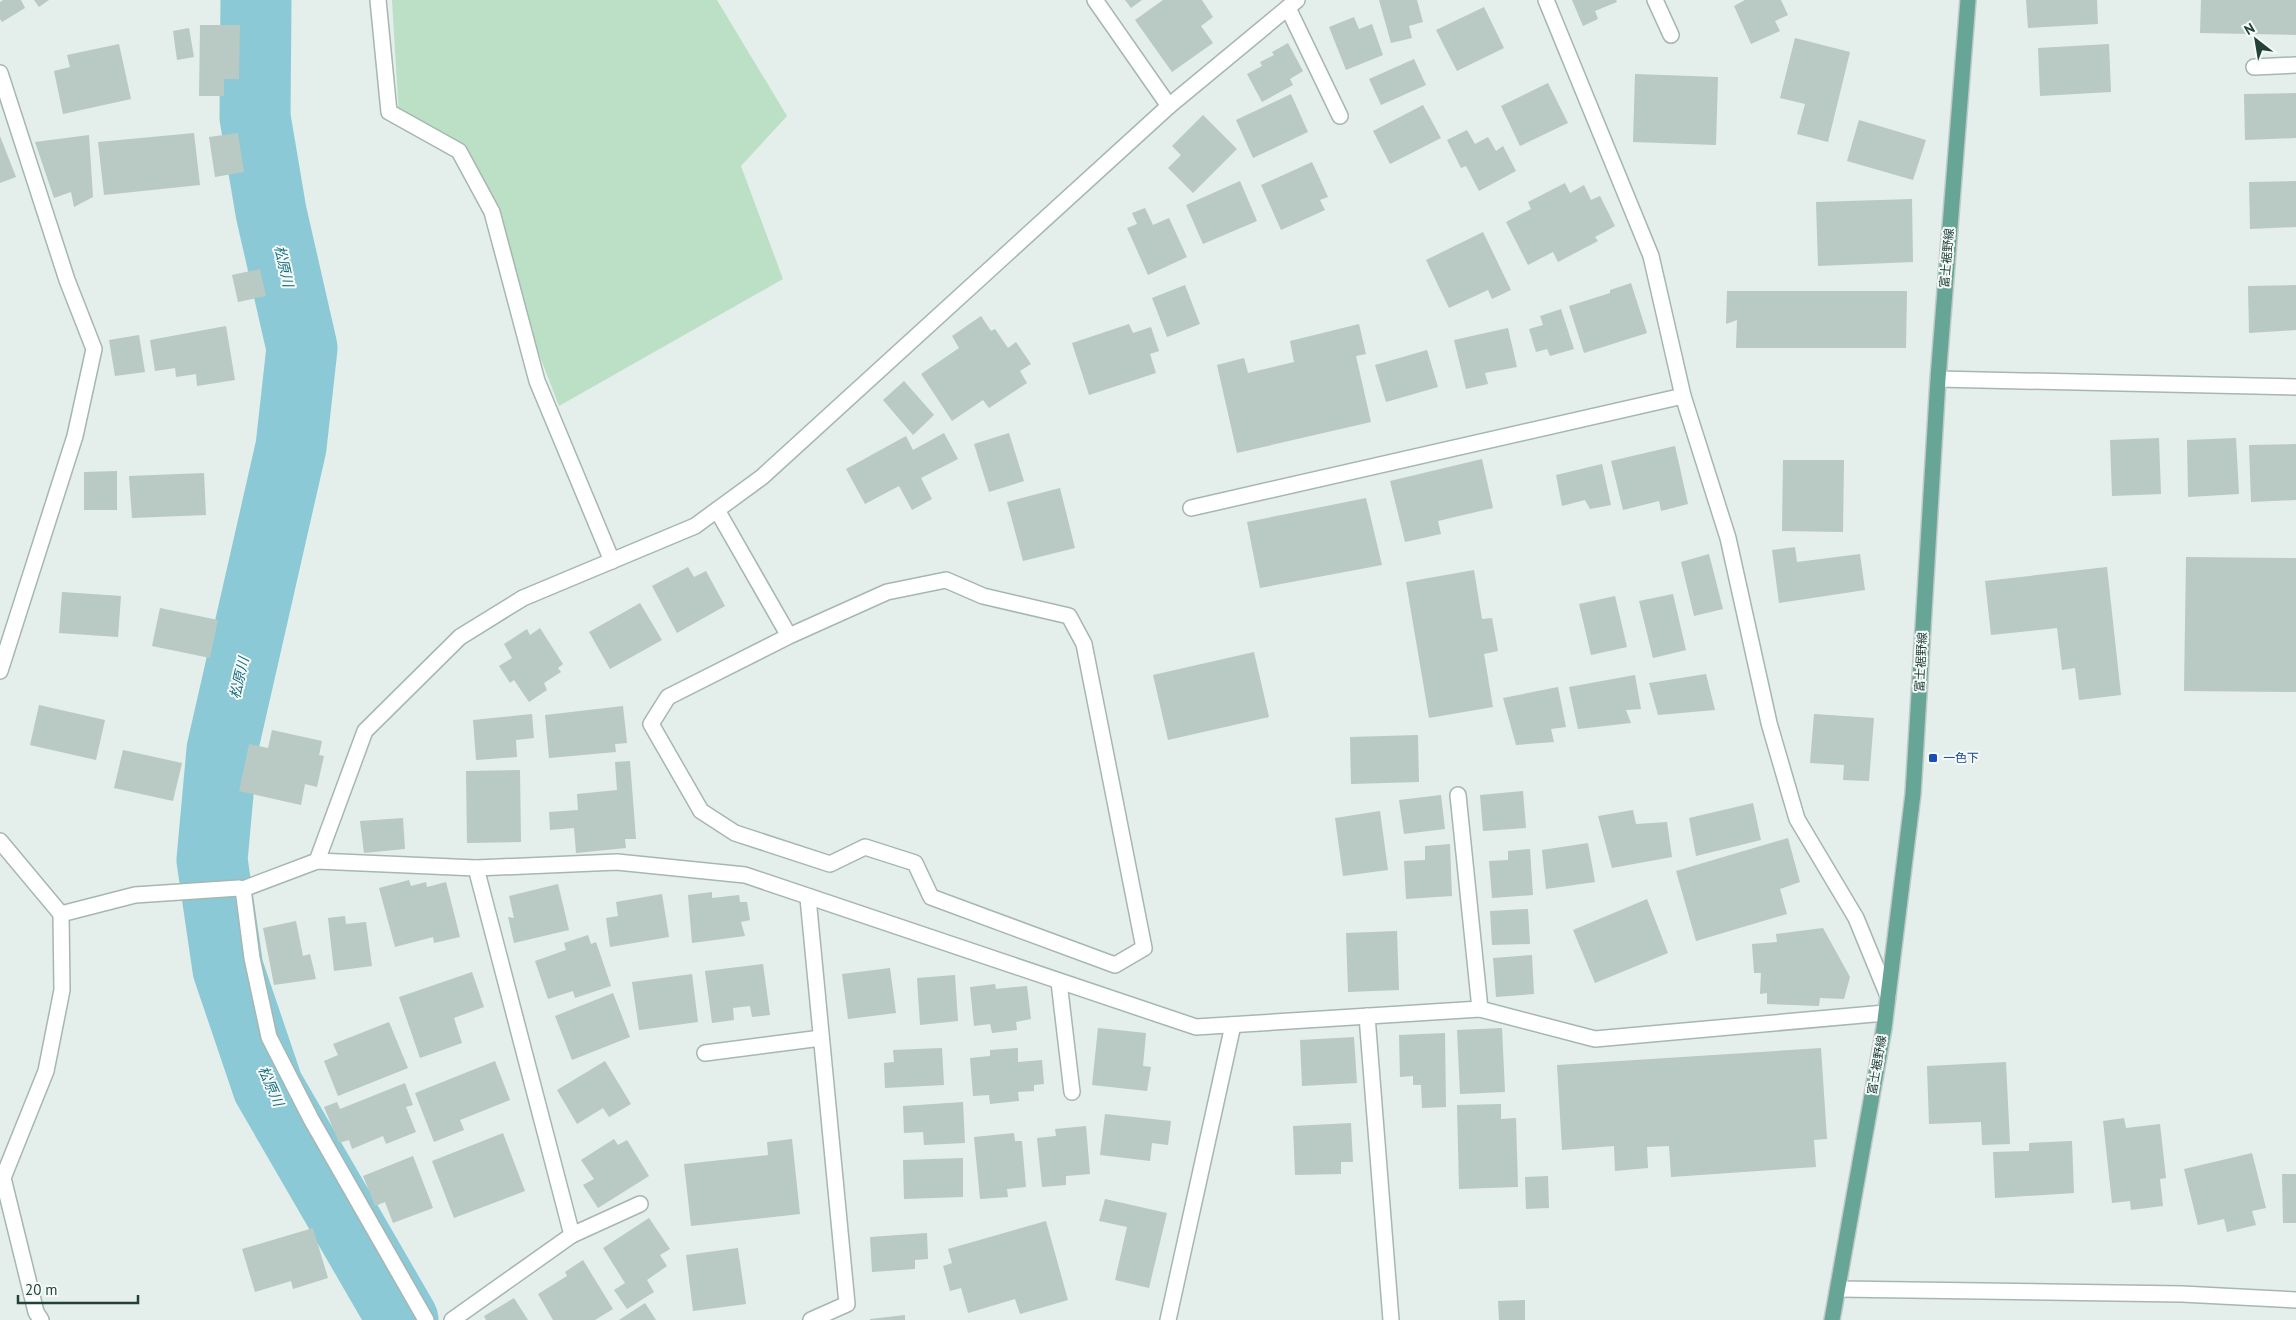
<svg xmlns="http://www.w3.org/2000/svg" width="2296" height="1320" viewBox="0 0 2296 1320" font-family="'PT Sans','Noto Sans JP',sans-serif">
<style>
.green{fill:#bce0c6}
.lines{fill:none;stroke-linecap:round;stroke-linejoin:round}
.river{stroke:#8ac9d5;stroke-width:71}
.building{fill:#b9c9c3}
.service-casing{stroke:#a6b7b1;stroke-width:18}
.minor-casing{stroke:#a6b7b1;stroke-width:18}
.tertiary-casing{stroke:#a6b7b1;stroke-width:18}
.primary-casing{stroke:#c1cac8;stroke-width:18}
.service{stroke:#fff;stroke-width:15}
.minor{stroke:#fff;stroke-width:15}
.tertiary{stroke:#fff;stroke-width:15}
.primary{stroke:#67a696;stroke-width:15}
.transit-dot{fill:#1a4fb4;stroke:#f5faf8;stroke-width:2}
.labels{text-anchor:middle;stroke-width:4;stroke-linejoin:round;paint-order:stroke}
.street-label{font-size:12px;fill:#224139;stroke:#f5faf8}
.transit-label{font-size:12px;fill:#164399;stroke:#f5faf8;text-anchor:start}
.water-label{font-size:14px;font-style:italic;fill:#196f81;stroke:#f5faf8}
</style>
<rect width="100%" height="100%" fill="#e4eeea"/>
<path class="green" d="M392,0h325l70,116 -46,50 42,113 -224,127 -94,-244 -66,-45z"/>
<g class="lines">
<path class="river" d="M256,0l-1,117 16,95 31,136 -11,99 -69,303 -10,110 16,109 40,118 135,233"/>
</g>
<g class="building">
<path d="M3,0h18l4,8 -23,14 -2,-3v-17z"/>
<path d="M34,0h15l-10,7z"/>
<path d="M1125,0h17l-11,8z"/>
<path d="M1163,0h39l11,17 -12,9 12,17 -41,29 -37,-52z"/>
<path d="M1379,0h38l6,22 -14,4 3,12 -21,5z"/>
<path d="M1572,0h44l1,2 -22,9 3,8 -15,7z"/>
<path d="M1745,0h36l7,15 -13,6 5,10 -29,13 -17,-38z"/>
<path d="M2026,0h71l1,24 -70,4z"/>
<path d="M2201,0h95v35l-96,-2z"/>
<path d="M1484,7l20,41 -47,23 -21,-41z"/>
<path d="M1354,17l5,12 13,-5 11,31 -37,15 -17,-43z"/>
<path d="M200,25h40l-1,54h-15v17h-25z"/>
<path d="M189,28l5,29 -17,3 -4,-29z"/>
<path d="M1795,38l55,14 -22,90 -31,-8 8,-30 -25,-6z"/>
<path d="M1288,43l15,28 -13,8 3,6 -31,17 -15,-28 15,-8 -2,-4 14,-7 -2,-3z"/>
<path d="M119,44l12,55 -68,15 -9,-43 16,-4 -3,-12z"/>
<path d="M2109,44l2,48 -71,4 -2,-48z"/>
<path d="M1414,59l12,26 -45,20 -12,-26z"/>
<path d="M1635,74l83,3 -2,68 -83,-3z"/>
<path d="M1548,83l20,40 -48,23 -19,-40z"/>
<path d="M2296,93v45l-51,2 -1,-46z"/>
<path d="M1291,94l17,38 -55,26 -17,-38z"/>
<path d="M1423,105l18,33 -51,26 -17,-33z"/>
<path d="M1203,115l34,34 -44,44 -25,-25 13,-13 -9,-9z"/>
<path d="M1859,120l67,20 -13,40 -66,-19z"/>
<path d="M1467,130l8,14 13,-7 8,14 7,-5 13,25 -37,20 -13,-25 -5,2 -14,-28z"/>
<path d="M194,133l6,52 -96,10 -6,-53z"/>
<path d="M238,133l6,39 -29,5 -6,-40z"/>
<path d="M89,135l4,62 -19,10 -3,-15 -17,6 -19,-56z"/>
<path d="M0,136l16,41 -16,6z"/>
<path d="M1312,162l16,35 -8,3 5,10 -44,20 -20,-45z"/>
<path d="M1240,181l17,40 -54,23 -17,-39z"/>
<path d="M2296,181v46l-46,2 -1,-47z"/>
<path d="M1565,183l5,10 14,-8 7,15 9,-4 15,30 -20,11 3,4 -40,21 -5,-10 -25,13 -22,-43 25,-13 -3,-7z"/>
<path d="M1912,199l1,63 -95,4 -2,-64z"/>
<path d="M1145,208l8,17 16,-7 18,39 -39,18 -21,-47 10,-4 -5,-11z"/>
<path d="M1483,232l28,58 -19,9 -4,-9 -39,18 -23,-48z"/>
<path d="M260,269l6,27 -28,6 -6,-27z"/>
<path d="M1631,283l16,50 -63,20 -15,-47 41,-13v-3z"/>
<path d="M1185,285l15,39 -33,13 -15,-39z"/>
<path d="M2296,285v45l-47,3 -1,-47z"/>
<path d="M1727,291h180l-1,57h-170l1,-28 -11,4z"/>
<path d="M1561,309l13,40 -24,7 -3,-7 -11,3 -7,-23 14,-4 -3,-9z"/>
<path d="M981,316l10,15 4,-2 13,19 8,-6 15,22 -11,7 7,12 -38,25 -6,-8 -31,21 -31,-47 38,-26 -7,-12z"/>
<path d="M1129,324l4,9 18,-6 8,24 -9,3 6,19 -67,22 -17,-52z"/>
<path d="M1359,324l7,30 -10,2 15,66 -134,31 -20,-88 27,-7 4,15 46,-11 -4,-21z"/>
<path d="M226,326l9,54 -38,6 -1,-12 -20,3 -1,-9 -20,3 -5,-31z"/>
<path d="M1508,328l9,39 -32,6 3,11 -22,5 -12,-49z"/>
<path d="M139,335l6,37 -30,4 -6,-36z"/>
<path d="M1427,350l11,37 -52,15 -11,-37z"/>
<path d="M904,381l30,34 -21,20 -30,-35z"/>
<path d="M944,433l14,26 -37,19 11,21 -20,11 -13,-24 -34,18 -19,-35 60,-33 7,14z"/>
<path d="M1009,433l15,48 -35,11 -15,-48z"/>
<path d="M2159,438l2,56 -49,2 -2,-56z"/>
<path d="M2236,438l3,56 -51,3 -1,-57z"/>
<path d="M2296,444v56l-45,2 -2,-57z"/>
<path d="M1675,446l13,58 -27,7 -2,-10 -36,9 -12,-49z"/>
<path d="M1482,459l11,49 -55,13 3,13 -36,8 -15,-61z"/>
<path d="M1783,460h61l-1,72 -61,-1z"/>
<path d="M1602,464l9,41 -21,4 -5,-9 -23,6 -6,-31z"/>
<path d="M117,471v39h-33v-38z"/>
<path d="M204,473l2,42 -74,3 -3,-42z"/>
<path d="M1060,488l15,60 -52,13 -16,-59z"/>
<path d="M1366,498l16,67 -122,23 -13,-66z"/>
<path d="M1795,547l2,15 63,-8 5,36 -86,13 -7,-53z"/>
<path d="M1709,554l14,55 -29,7 -13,-54z"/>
<path d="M2186,557l110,1v134l-112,-1z"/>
<path d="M688,567l6,10 12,-6 19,35 -48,27 -25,-47z"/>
<path d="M2107,567l14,128 -42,5 -4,-32 -13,2 -5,-42 -66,7 -6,-54z"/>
<path d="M1474,570l8,49 10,-1 6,33 -14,3 9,53 -64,11 -23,-136z"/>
<path d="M62,592l59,4 -3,41 -59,-4z"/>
<path d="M1673,594l13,56 -33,8 -14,-57z"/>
<path d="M1615,596l12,51 -36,8 -12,-51z"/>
<path d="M640,603l22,37 -52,29 -21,-37z"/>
<path d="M160,608l58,12 -8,38 -58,-12z"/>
<path d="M540,628l23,36 -5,4 3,4 -17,11 3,7 -18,12 -15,-22 -4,3 -11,-17 13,-8 -8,-14 23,-15 3,6z"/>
<path d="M1254,652l15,65 -101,23 -15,-65z"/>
<path d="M1706,674l9,36 -57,5 -9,-32z"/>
<path d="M1635,675l6,34 -15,1 5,13 -53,6 -9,-42z"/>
<path d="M1558,687l8,40 -15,2 3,13 -38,3 -13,-47z"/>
<path d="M39,705l66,15 -9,40 -66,-15z"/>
<path d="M623,706l4,37 -12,1 1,8 -67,6 -4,-43z"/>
<path d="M532,714l2,24 -18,2 1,17 -41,3 -3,-40z"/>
<path d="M1814,714l60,4 -5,63 -26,-1 1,-15 -34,-2z"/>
<path d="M272,730l50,11 -3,14 5,1 -7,31 -12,-3 -4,21 -62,-14 10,-47 19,4z"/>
<path d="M1418,735l1,47 -68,2 -1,-47z"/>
<path d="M123,750l59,13 -9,38 -59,-13z"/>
<path d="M630,761l6,78h-11l1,9 -50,5 -2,-25 -24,2 -1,-18 29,-2 -1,-16 40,-4 -2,-28z"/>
<path d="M520,770l1,72 -54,1 -1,-72z"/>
<path d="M1523,791l3,37 -43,3 -3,-36z"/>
<path d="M1441,795l4,34 -41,5 -5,-34z"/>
<path d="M1753,803l8,37 -65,16 -7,-38z"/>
<path d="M1633,810l3,14 31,-2 5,35 -60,11 -14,-52z"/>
<path d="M1380,811l8,59 -45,6 -8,-58z"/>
<path d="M403,818l2,31 -41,4 -4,-32z"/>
<path d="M1788,838l12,44 -20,7 7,25 -91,27 -20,-70z"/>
<path d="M1588,843l7,39 -49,7 -4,-39z"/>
<path d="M1450,844l2,52 -46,3 -2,-38 21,-1v-14z"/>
<path d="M1530,849l3,46 -41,3 -3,-37 19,-1v-9z"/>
<path d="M409,880l2,6 15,-4 1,5 19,-5 14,55 -26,6 -1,-6 -38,10 -16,-59z"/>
<path d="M558,884l11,46 -55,13 -6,-26 6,1 -5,-22z"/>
<path d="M712,892v6l27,-3 1,7h7l3,18 -9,2 4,14 -53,7 -4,-48z"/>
<path d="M662,894l7,43 -59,10 -4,-29 12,-2 -2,-14z"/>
<path d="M1647,899l21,54 -73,30 -22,-53z"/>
<path d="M1528,909l2,35 -38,1 -2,-34z"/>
<path d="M345,916l1,8 20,-2 6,44 -38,5 -6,-53z"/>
<path d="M296,921l7,35 7,-2 6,25 -42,6 -11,-57z"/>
<path d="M1823,928l27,49 -6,22 -24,-1 -1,8 -52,-2v-11l-7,1 1,-21h-7l-2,-29 25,-2 -1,-8z"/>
<path d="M1397,931l2,59 -51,2 -2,-59z"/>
<path d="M588,935l3,9 5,-2 15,44 -36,12 -2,-7 -25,8 -13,-38 31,-11 -2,-7z"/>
<path d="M1532,955l2,39 -38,3 -3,-39z"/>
<path d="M763,964l7,51 -18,2 -2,-11 -17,2 1,12 -22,3 -7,-52z"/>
<path d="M890,968l6,45 -48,6 -6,-45z"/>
<path d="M472,972l12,35 -30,11 8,25 -42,15 -21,-61z"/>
<path d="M692,974l6,48 -59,8 -7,-48z"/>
<path d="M955,975l3,46 -38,4 -3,-47z"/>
<path d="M995,984l1,5 31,-3 4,33 -15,3 1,8 -25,3 -2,-9 -16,2 -4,-39z"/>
<path d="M613,993l17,44 -58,23 -17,-44z"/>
<path d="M389,1022l19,46 -70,28 -14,-35 14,-6 -5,-11z"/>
<path d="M1098,1028l48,5 -3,33 8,1 -4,24 -55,-6z"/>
<path d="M1502,1028l3,64 -45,2 -3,-64z"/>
<path d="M1445,1033l1,74 -24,1 -1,-23h-8v-9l-13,1 -1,-42z"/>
<path d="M1354,1037l3,46 -55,3 -2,-46z"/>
<path d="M942,1048l2,37 -59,3 -1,-25 10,-1 -1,-12z"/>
<path d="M1018,1048v14l24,-2 2,24 -10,1v6l-16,1 1,9 -29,3 -1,-9 -16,1 -3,-38 20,-2v-6z"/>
<path d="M1821,1048l6,91 -13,1 2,27 -145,10 -2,-31 -22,1 1,21 -33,3 -1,-25 -52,4 -5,-85z"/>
<path d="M495,1061l15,39 -50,20 4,10 -30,12 -19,-49z"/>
<path d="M605,1061l26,43 -22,13 -6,-9 -26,16 -20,-34z"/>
<path d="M2006,1062l4,82 -28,1 -1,-23 -52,2 -2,-58z"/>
<path d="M405,1083l8,22 -7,2 10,25 -30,12 -3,-8 -31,13 -3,-9 -10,3 -15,-36 13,-5 3,7z"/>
<path d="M963,1102l2,41 -41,2 -1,-13 -19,1 -1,-27z"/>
<path d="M1501,1104v15l15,-1 2,69 -59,2 -2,-84z"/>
<path d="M1105,1114l66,7 -3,24 -16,-2 -2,18 -50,-6z"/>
<path d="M2124,1118l2,10 34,-4 6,54 -6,1 3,27 -32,4 -1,-9 -18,2 -9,-82z"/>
<path d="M1351,1123l2,39h-12v12l-46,1 -2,-49z"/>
<path d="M1086,1126l4,48 -24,2v9l-24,2 -5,-49 19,-2 -1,-7z"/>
<path d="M503,1133l22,58 -71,27 -22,-57z"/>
<path d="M1014,1133l1,8h7l4,46 -19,2 1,8 -28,2 -6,-62z"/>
<path d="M614,1139l4,6 9,-5 22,36 -51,32 -15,-23 11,-6 -13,-19z"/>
<path d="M792,1139l8,75 -109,12 -7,-62 84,-9 -1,-13z"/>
<path d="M2072,1141l2,52 -79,5 -2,-46 36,-1v-8z"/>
<path d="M2252,1153l14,55 -14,3 4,14 -29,7 -3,-13 -26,6 -14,-56z"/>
<path d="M413,1156l20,52 -40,15 -8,-21 -10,4 -12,-30z"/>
<path d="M963,1158v39l-59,2 -1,-39z"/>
<path d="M2282,1174h14v49h-13z"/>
<path d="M1548,1176l1,32 -23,1 -1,-32z"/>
<path d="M1105,1199l62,14 -18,75 -34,-8 12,-53 -28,-6z"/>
<path d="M649,1218l21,31 -10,6 7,11 -20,14 7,12 -27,17 -13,-19 11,-7 -22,-35z"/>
<path d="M1046,1221l22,79 -48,14 -5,-15 -47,14 -7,-25 -11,3 -7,-25 9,-3 -4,-14z"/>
<path d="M313,1228l15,50 -35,11 -2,-8 -36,11 -13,-43z"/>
<path d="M927,1233l1,26 -13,1v9l-43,3 -2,-35z"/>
<path d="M738,1248l8,56 -53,7 -7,-56z"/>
<path d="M583,1260l30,49 -18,11h-42l-15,-26 29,-18 -2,-4z"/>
<path d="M514,1298l14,22h-42l-2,-4z"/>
<path d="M1525,1300v20h-26l-1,-19z"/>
<path d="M645,1303l11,17h-37z"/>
<path d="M905,1315v5h-35v-1z"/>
</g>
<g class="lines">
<defs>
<path id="service" d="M378,0l11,112 70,39 33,61 45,169 75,180"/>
<g id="minor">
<path d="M1095,0l74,106"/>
<path d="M1546,0l105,256 32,140 45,142 41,185 28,96 59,99 32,78"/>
<path d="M1655,0l16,35"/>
<path d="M1288,8l52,108"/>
<path d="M2254,67l42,-2"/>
<path d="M0,73l67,207 27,69 -19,87 -75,235"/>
<path d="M1938,379l358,8"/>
<path d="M1191,508l492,-112"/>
<path d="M717,510l72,126 98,-44 59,-12 37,16 86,20 15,28 60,304 -29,17 -184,-68 -16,-34 -50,-16 -35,17 -95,-31 -34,-22 -50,-87 17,-27 121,-61"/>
<path d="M1458,795l22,214"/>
<path d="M0,841l61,73 74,-19 104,-7 4,1 74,-28 159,7 141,-6 128,13 451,152 284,-18 115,30 290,-26"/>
<path d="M317,861l48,-130 95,-94 63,-39 172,-72 67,-49 407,-371 128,-106"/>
<path d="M243,889l9,69 17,79 42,82 115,201"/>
<path d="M808,898l39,406 -36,16"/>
<path d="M1059,982l13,110"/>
<path d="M1367,1016l24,304"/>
<path d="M705,1053l116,-15"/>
<path d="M572,1235l68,-31"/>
<path d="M41,1320l-5,-8 -33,-134 43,-107 16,-81 -1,-76"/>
<path d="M452,1320l120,-85 -96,-367"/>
<path d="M1168,1320l65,-295"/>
</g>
<path id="tertiary" d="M1839,1289l343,5 114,6"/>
<path id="primary" d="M1832,1320l52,-292 29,-234 25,-415 30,-379"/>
</defs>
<use href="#service" class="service-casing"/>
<use href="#minor" class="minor-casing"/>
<use href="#tertiary" class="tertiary-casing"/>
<use href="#primary" class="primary-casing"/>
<use href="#service" class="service"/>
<use href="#minor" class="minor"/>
<use href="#tertiary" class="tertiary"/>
<use href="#primary" class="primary"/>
</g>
<rect class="transit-dot" x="1928" y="753" width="10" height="10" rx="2.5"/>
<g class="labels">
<g class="street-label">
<text transform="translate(1947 258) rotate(-85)" y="4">富士裾野線</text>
<text transform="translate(1921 662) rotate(-87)" y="4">富士裾野線</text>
<text transform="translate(1877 1065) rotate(-80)" y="4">富士裾野線</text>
</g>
<g class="transit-label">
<text x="1943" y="762">一色下</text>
</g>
<g class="water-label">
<text transform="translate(284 266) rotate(77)" y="5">松原川</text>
<text transform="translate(239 678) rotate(-77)" y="5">松原川</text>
<text transform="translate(271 1086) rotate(66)" y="5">松原川</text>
</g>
</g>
<g transform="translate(2256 40) rotate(329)" stroke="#f5faf8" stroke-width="4" paint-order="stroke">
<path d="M0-4L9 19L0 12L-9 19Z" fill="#224139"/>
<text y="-8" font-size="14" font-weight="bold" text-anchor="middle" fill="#224139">N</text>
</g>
<path d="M18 1295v8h120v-8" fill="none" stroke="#224139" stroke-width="2.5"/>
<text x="25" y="1295" font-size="15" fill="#224139" stroke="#f5faf8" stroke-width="4" paint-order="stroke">20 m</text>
</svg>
